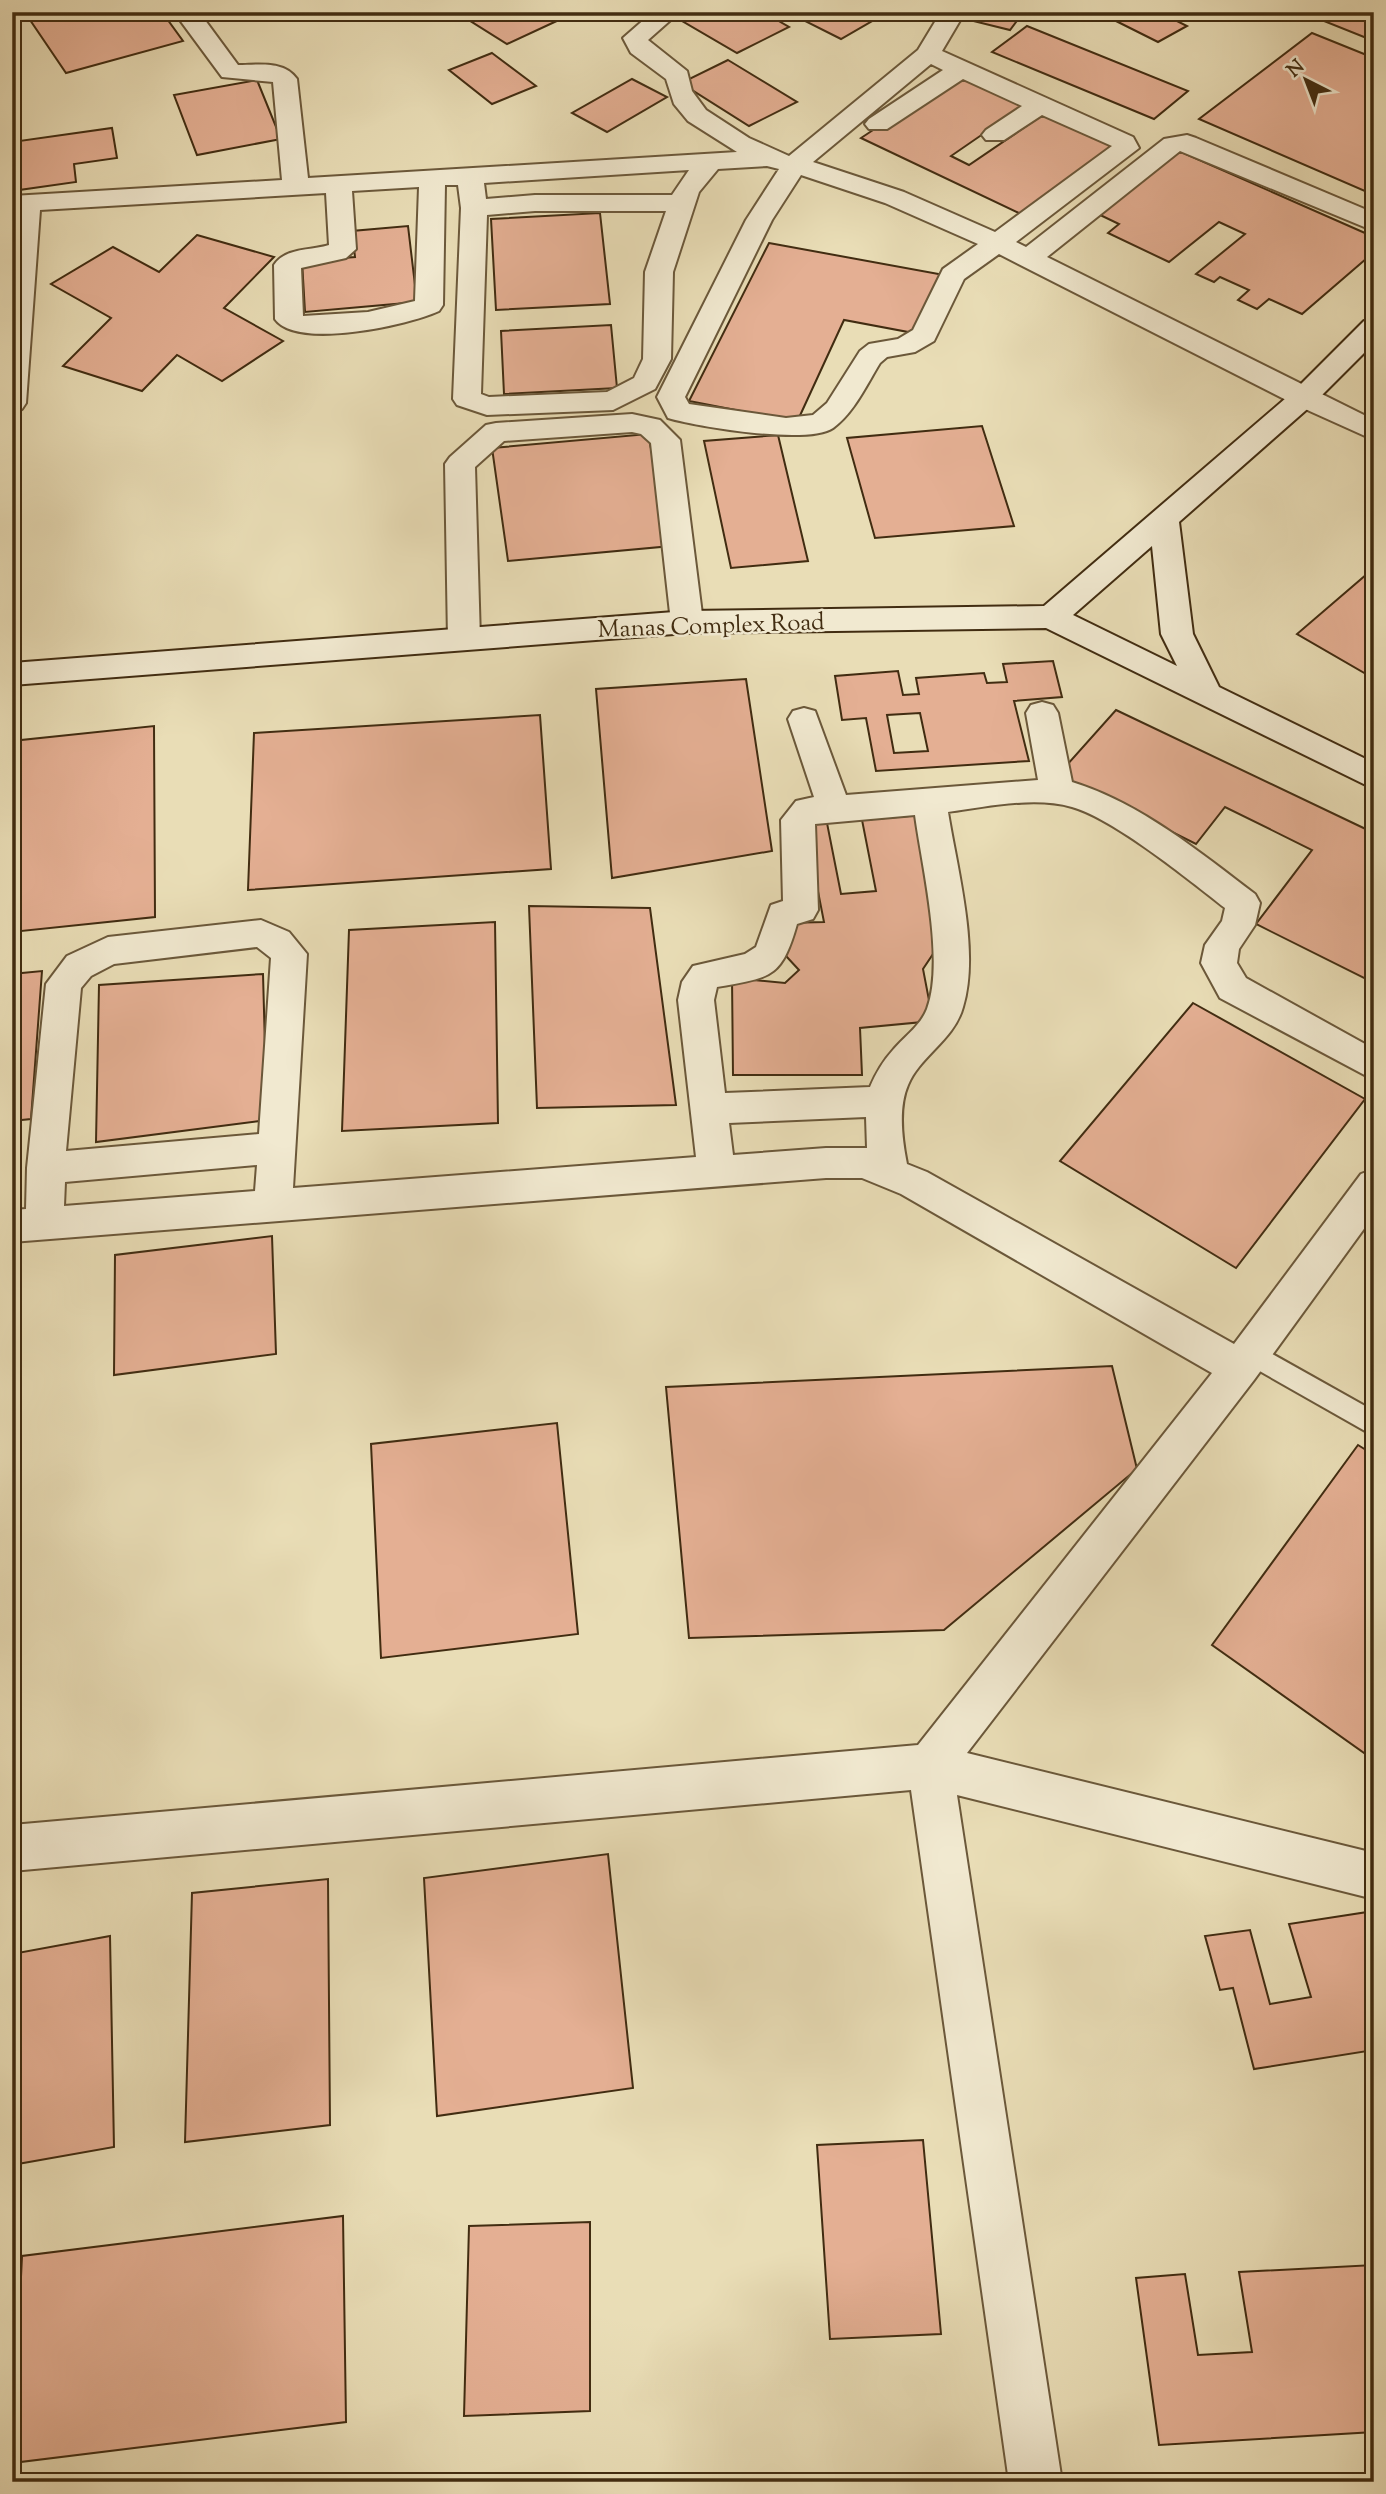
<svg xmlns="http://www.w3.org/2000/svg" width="1386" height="2494" viewBox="0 0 1386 2494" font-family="'Sorts Mill Goudy',serif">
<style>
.building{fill:#e4af93;stroke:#412c11;stroke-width:2;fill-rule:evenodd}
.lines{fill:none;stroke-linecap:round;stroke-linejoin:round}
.lane-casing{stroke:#6b583a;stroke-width:4}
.street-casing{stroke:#6b583a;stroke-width:4}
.secondary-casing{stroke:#412c11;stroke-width:4}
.lane{fill:#f1e9d0;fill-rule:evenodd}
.street{fill:#f1e9d0;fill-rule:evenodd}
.secondary{fill:#f1e9d0;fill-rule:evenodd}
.labels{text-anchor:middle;stroke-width:5;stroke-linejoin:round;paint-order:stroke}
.street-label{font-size:24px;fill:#412c11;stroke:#f1e9d0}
</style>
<rect width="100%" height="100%" fill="#e9ddb6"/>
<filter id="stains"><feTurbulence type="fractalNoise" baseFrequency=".00286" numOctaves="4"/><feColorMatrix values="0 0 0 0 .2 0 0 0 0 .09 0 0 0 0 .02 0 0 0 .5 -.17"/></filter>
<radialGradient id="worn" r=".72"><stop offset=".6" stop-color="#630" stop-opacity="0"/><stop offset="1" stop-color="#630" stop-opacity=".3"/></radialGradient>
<g class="building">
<path d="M32,12h130l21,29 -117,32 -40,-59z"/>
<path d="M493,12h57l11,7 -54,25 -35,-22z"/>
<path d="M689,12h74l26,15 -52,26 -60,-35z"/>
<path d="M824,12h44l11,5 -38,22 -34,-17z"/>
<path d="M961,12h52l9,2 -12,16 -53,-13z"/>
<path d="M1159,12l28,14 -29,16 -58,-29z"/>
<path d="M1329,12h45v29l-55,-22z"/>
<path d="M1027,26l161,65 -34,28 -162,-67z"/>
<path d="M1312,33l62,25v137l-175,-76z"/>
<path d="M492,53l44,33 -44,18 -43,-34z"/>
<path d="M728,60l69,42 -48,24 -68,-43z"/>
<path d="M961,72l67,31 -77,53 18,9 78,-53 73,33 -97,70 -162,-77z"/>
<path d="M632,79l35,18 -60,35 -35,-19z"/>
<path d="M257,80l24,59 -84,16 -23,-60z"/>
<path d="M112,128l5,30 -43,6 2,18 -64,9v-49z"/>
<path d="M1179,151l195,86v15l-72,62 -33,-15 -12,10 -19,-9 11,-10 -29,-13 -6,5 -18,-8 49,-40 -26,-12 -50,40 -61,-29 11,-9 -23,-11z"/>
<path d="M600,213l10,91 -114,6 -5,-91z"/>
<path d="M408,226l9,76 -112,10 -3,-51 53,-4 -3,-26z"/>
<path d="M197,235l77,22 -50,51 59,33 -61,40 -45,-26 -35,36 -79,-25 48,-48 -60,-34 62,-37 46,25z"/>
<path d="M769,243l175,32 -25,59 -75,-14 -47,102 -108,-21z"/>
<path d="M611,325l6,63 -113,6 -3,-63z"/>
<path d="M982,426l32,100 -139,12 -28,-100z"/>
<path d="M648,434l23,112 -163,15 -16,-113z"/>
<path d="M778,435l30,126 -77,7 -27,-127z"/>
<path d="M19,524l-7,49v-48z"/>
<path d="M1374,568v110h-1l-76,-44z"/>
<path d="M1053,661l9,36 -48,4 15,60 -153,10 -10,-53 -24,2 -7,-44 63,-5 5,24 16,-1 -3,-16 68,-5 3,10 20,-1 -4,-18zM920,713l8,38 -34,2 -7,-38z"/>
<path d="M746,679l26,172 -160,27 -16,-189z"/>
<path d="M1116,710l258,123v150l-118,-59 56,-74 -87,-43 -29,37 -138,-69z"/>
<path d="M540,715l11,154 -303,21 6,-157z"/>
<path d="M154,726l1,191 -143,15v-191z"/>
<path d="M921,815l24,121 -22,33 10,52 -73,7 2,47h-129l-1,-97 53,5 14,-13 -13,-14 -2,-33 40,-1 -19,-97 22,-2 14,71 35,-3 -14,-71z"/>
<path d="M529,906l121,2 26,197 -139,3z"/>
<path d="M495,922l3,201 -156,8 7,-201z"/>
<path d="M42,971l-11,148 -19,2v-147z"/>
<path d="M263,974l4,146 -171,22 3,-157z"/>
<path d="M1193,1003l172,96 -129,169 -176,-107z"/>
<path d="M272,1236l4,118 -162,21 1,-120z"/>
<path d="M1112,1366l25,103 -193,161 -255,8 -23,-251z"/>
<path d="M557,1423l21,211 -197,24 -10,-214z"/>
<path d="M1358,1445l16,10v305l-162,-115z"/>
<path d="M608,1854l25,234 -196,28 -13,-238z"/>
<path d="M328,1879l2,246 -145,17 7,-249z"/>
<path d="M1374,1911v139l-120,19 -21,-81 -13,2 -15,-54 45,-6 20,74 41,-7 -22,-73z"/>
<path d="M110,1936l4,211 -102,18v-211z"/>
<path d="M923,2140l18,194 -111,5 -13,-194z"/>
<path d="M343,2216l3,206 -334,41 10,-207z"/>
<path d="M590,2222v189l-126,5 5,-190z"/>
<path d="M1374,2265v167l-215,13 -23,-167 49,-4 13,81 54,-3 -13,-80z"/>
</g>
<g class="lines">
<defs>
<path id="lane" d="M1251,1342l123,69v25l-132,-75 -4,-8 4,-8z"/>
<g id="street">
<path d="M174,12h25l39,53c20,0 46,-5 59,14l11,99 429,-26 -49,-31 -14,-17 -8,-25 -35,-26 -8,-15 24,-21 -3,-5h27l3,5 -26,23 39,31 5,20 14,19 43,28 40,18 129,-106 23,-38h24l-23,39 191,86 6,11 -123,94 10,5 138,-108 23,-4 9,3 178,75v18l-194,-80 -133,106 327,163v20l-80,-36 -295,-150 -35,25 -30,62 -19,11 -28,5 -7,6c-13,21 -26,50 -47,65 -25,17 -134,-1 -165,-10l-11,-21 89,-177 33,-51 -12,-3 -49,3 -19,23 -26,80 -2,87 -16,30 -42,21 -126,5 -30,-10 -4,-6 8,-191 -3,-23h-13l-2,120 -4,6c-30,14 -142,39 -164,8l-1,-54c12,-18 37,-14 55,-20l-3,-52 -286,17 -14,193 -4,6 -10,3v-216l270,-16 -9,-98 -51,-5zM931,64l12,6 -74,49 -4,5 4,5h18l76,-50 59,27 -36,24 -4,5 4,5h18l38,-25 70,31 -117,86 -91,-40 -91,-30zM689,170l-17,25h-137l-49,4 -2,-16zM801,175l84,28 93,41 -35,25 -30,61 -15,9 -29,5 -9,7 -33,52 -14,12 -27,3 -97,-14 -4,-7 87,-177zM419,187l-4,114 -47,11 -65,4 -2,-48 45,-10 10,-9 -4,-58zM535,211h131l-21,61 -2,87 -9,19 -27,14 -118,5 -8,-3 6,-179z"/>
<path d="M632,414l28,6 20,20 23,182 -5,8 -11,3 -11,-3 -5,-8 -20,-179 -10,-9 -9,-2 -128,9 -29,26 5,172 -5,8 -11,3 -11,-3 -5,-8 -3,-175 5,-7 36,-32 10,-2z"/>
<path d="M1042,702l11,3 5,8 14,69c68,21 126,69 183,112l5,9 -5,22 -16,24 -2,14 9,15 128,71v31l-154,-82 -19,-35 4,-18 17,-24 3,-13c-37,-29 -111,-89 -153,-101 -38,-11 -86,0 -124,5 9,57 32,139 15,195 -9,33 -43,49 -55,78 -10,23 -6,54 -1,79l20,8 307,172 127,-170 13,-5v46l-120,165 -287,373 407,100v46l-417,-104 105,687h-53l-98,-692 -899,81v-46l906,-80 294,-372 -311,-179 -39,-16h-36l-814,64v-32l14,-1 1,-41 19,-184 21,-28 41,-19 153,-17 28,12 18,22 -14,234 403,-31 -18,-157 4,-18 11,-16 52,-12 11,-7 15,-42 12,-4 -2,-81 15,-19 18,-4 -26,-78 5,-8 11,-3 11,3 31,84 192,-15 -12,-67 5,-8zM915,815c7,52 30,145 12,194 -6,16 -23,28 -34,41 -10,11 -17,23 -23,37l-145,6 -11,-93 3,-13c53,-10 64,-7 80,-63l16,-5 5,-9 -3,-86zM257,947l14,11 -12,176 -193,17 15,-163 10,-12 23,-12zM866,1117l1,31h-41l-93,7 -4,-32zM257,1165l-2,26 -191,15 1,-24z"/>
</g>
<path id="secondary" d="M1374,319v24l-61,61 -134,118 14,112 26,53 155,76v26l-328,-161 -359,5 -675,52v-22l675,-52 357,-5 249,-214 71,-71zM1152,546l9,88 16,32 -104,-51z"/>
</defs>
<use href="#lane" class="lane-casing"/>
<use href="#street" class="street-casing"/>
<use href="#secondary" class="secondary-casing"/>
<use href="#lane" class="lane"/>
<use href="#street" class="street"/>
<use href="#secondary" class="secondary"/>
</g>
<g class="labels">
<g class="street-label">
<text transform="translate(711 625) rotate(-2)" y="8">Manas Complex Road</text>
</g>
</g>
<rect width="1386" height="2494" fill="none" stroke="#e9ddb6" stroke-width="42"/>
<rect x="14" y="14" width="1358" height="2466" fill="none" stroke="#412c11" stroke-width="3.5"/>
<rect x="21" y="21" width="1344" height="2452" fill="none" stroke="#412c11" stroke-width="2"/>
<g transform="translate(1306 80) rotate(318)" stroke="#f1e9d0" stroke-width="5" paint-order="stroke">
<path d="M0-5L12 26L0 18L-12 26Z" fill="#412c11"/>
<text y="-10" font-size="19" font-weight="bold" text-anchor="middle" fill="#412c11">N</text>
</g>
<rect width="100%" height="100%" filter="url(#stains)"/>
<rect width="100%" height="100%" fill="url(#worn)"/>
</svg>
